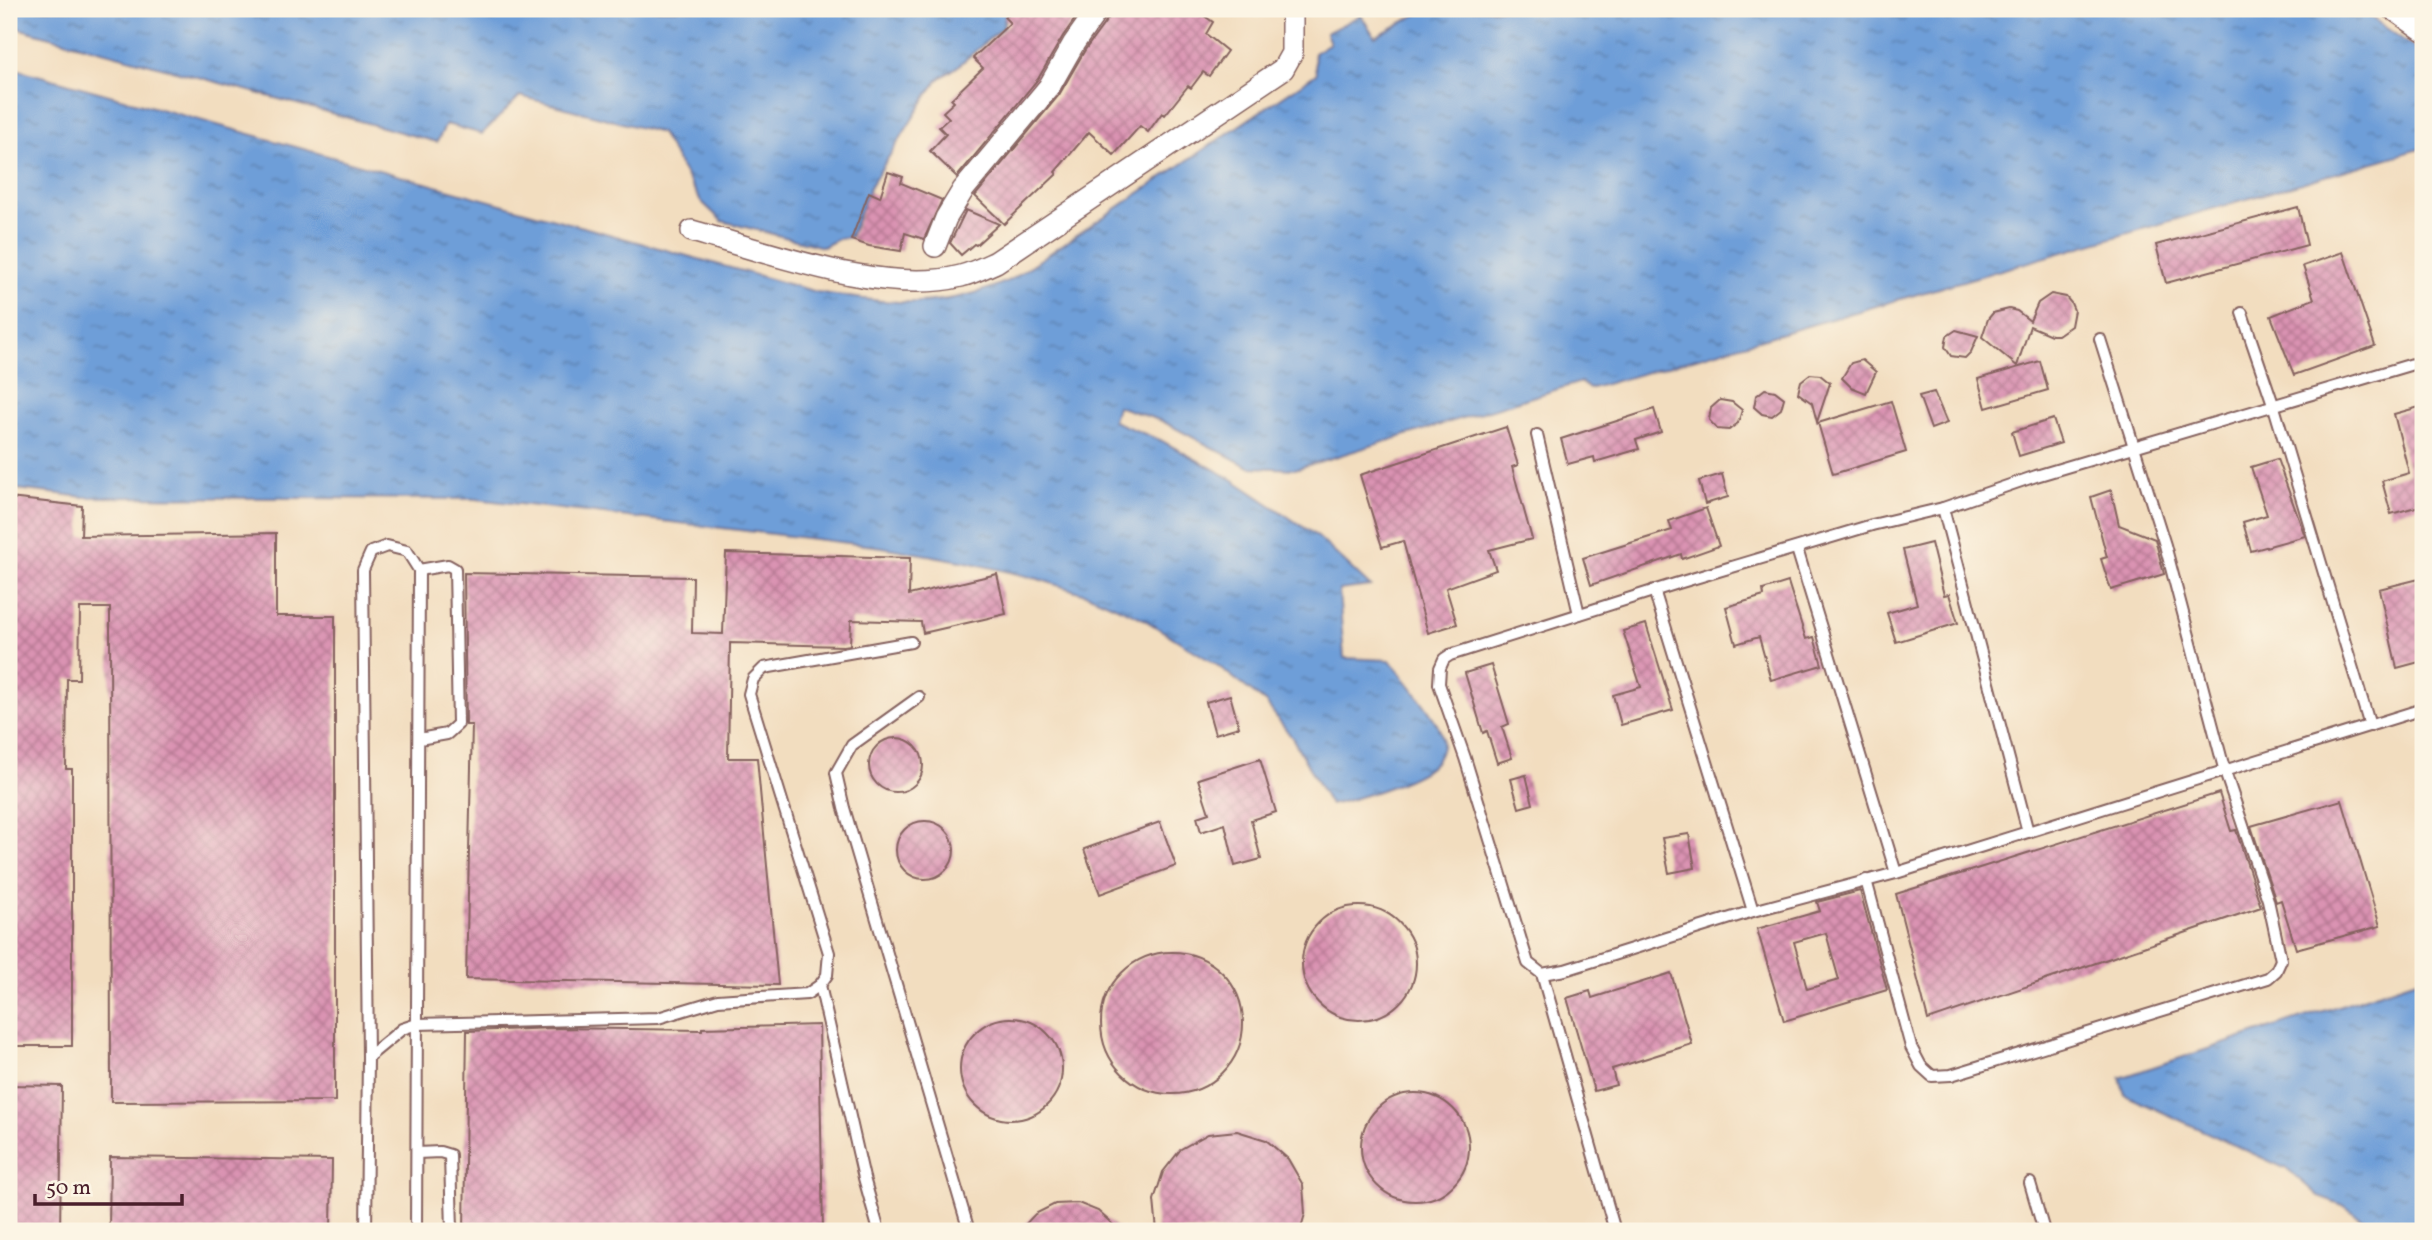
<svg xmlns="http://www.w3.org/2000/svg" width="2432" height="1240" viewBox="0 0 2432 1240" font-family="Vollkorn,serif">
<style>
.water{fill:url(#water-ripples);stroke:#5c5e82;stroke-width:2}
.building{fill:url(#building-cross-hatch);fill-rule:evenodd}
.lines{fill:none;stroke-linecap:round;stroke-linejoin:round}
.service-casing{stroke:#85625f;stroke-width:14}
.minor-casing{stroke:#85625f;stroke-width:24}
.service{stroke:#fff;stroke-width:10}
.minor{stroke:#fff;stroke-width:21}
</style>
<defs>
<pattern id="water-ripples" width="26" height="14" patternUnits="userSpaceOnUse" patternTransform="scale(1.75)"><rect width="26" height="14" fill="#6e9ed8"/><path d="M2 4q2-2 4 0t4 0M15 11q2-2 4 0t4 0" fill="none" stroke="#5c80af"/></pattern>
<pattern id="building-cross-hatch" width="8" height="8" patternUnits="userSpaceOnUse" patternTransform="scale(1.75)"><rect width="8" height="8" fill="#da93b2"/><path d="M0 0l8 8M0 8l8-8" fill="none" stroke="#b37791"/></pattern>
</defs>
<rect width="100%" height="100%" fill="#fcf5e5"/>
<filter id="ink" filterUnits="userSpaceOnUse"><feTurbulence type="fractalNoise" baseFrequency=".0143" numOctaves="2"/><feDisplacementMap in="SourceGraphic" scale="14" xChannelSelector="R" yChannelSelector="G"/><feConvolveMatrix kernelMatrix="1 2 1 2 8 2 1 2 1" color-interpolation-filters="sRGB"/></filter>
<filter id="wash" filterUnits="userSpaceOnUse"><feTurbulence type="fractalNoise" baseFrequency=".00686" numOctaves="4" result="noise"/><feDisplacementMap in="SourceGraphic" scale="28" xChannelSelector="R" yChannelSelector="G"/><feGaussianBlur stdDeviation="1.57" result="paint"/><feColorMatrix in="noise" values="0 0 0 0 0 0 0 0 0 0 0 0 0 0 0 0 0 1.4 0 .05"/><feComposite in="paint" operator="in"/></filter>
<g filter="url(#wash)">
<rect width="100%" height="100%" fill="#f2ddbf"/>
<g class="water">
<path d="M9,9h998l-4,18 -46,40 -18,12 -11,15 -58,93 -20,50 -10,1 -17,9 -101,-26 -21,-20 -40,-68 -141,-37 -38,38 -36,-10 -9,18 -416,-113 -12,-5z"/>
<path d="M1427,9h932l64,45v94l-834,241 -8,-7 -286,87 -46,-2 -87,-46 -45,-15 -4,15 49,20 70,38 86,58 52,49 -31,4 5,68 46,2c13,18 48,57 52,77 2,10 -3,22 -11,29 -15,15 -79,34 -101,39l-37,-66 -27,-36 -49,-38 -77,-48 -48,-21 -57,-18 -68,-16 -85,-15 -406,-48 -392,-2 -75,-9v-421l808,225c72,12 125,19 193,-12l306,-206 -2,-21 16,-10 -4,-10 35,-18 14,22z"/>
<path d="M2423,978v253h-38l-14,-6 -28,-20 -25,-9 -29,-26 -164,-75 -5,-17z"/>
</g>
<g id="blocks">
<g class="building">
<path d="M1013,9h69l-19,27 -25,43 -81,98 -27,-26 16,-17 -7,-7 10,-9 -6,-6 11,-10 -3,-3 32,-31 -10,-10 37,-35 -6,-6z"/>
<path d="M1111,9h83l19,13 -7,12 21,17 -18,25 -6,-4 -12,16 -3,-2 -23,29 -3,-2 -14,19 -8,-6 -26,29 -25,-23 -34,40 2,2 -53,50 -29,-28 84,-101 26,-45 24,-33z"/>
<path d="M888,172l15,5 -2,6 41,17 -18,39 -19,-6 -4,18 -32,-5 -18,-6 18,-48 11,5z"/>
<path d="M2298,207l9,38 -141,38 -10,-38z"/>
<path d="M966,210l33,14 -23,21 -2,-1 -13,11 -11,-12z"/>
<path d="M2343,252l32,94 -81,29 -23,-59 43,-17 -11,-33z"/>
<path d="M2051,294l15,3 5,6 3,7 -3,16 -13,9h-7l-21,-9 -13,40 -35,-29 6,-18 5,-6 16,-4 8,2 13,10 8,-18z"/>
<path d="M1956,330l22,6 -7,16 -6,6 -14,-2 -6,-9 2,-11z"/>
<path d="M1862,360l14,12 -10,21 -15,-6 -9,-9 9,-15z"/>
<path d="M2040,361l8,29 -62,18 -8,-29z"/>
<path d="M1810,374l10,1 10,8 -13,39 -5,-19 -14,-10 3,-12z"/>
<path d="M1765,389l10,2 9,7 -3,11 -9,7 -10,-2 -8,-7 2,-11z"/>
<path d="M1934,392l13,31 -16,6 -12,-33z"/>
<path d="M1720,400l12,2 10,8 -4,13 -9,7 -12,-1 -8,-9 2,-12z"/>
<path d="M1891,401l15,51 -73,22 -15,-51z"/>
<path d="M2423,406v99l-32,9 -9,-33 27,-8 -15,-59z"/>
<path d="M1654,409l7,23 -25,8 3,9 -44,13 -1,-5 -26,7 -7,-25z"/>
<path d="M2053,419l8,24 -42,13 -7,-24z"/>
<path d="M1506,427l12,38 -6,2 20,72 -43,11 7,20 -50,18 11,36 -29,9 -25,-92 -21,6 -22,-72z"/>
<path d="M2277,459l28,77 -54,15 -8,-29 24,-7 -16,-48z"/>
<path d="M1722,474l6,23 -23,7 -6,-23z"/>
<path d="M2111,490l8,35 36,14 9,35 -53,16 -10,-31 6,-2 -16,-60z"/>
<path d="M9,498l73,8 -1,30 195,-3v83h59v485l-224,1 -1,-494h-30l-1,71h-12l-1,90h6v277h-63z"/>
<path d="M1706,508l13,38 -37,13 -1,-5 -90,31 -8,-27 89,-28 -3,-9z"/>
<path d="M1931,543l13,52 5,-1 9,29 -62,19 -9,-29 30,-9 -14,-54z"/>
<path d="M726,553l184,5 -1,37 88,-21 9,40 -83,19 -2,-11 -70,-2 -1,25 -6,1 -114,-3 -2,115h29l21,227 -312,-6 6,-254h-6l-2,-152 229,4 -1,56 31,1z"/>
<path d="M2423,578v83l-26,7 -18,-79z"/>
<path d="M1788,582l18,57 8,-2 8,28 -51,15 -12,-43 -23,7 -10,-37 38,-11 -1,-6z"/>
<path d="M1646,624l27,86 -52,15 -8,-30 28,-8 -18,-56z"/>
<path d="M1491,665l18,59 -7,3 10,31 -15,5 -10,-32 -4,2 -18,-60z"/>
<path d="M1230,695l9,32 -24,7 -9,-32z"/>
<circle cx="896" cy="765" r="27"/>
<path d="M1260,759l16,53 -25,8 10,39 -26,7 -10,-42 -24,8 -4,-15 12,-4 -11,-34z"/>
<path d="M1526,775l7,29 -14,4 -8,-29z"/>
<path d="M2219,793l12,38 5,-1 25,77 -333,113 -32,-126z"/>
<path d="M2342,800l38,126 -84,23 -15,-49 -5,2 -25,-76z"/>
<circle cx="925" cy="850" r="29"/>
<path d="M1160,822l16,44 -76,28 -16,-45z"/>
<path d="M1689,834l6,34 -26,5 -7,-35z"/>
<path d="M1860,891l27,99 -103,31 -27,-92 63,-18 -3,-9zM1826,933l13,47 -32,9 -13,-47z"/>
<circle cx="1359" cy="963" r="57"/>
<circle cx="1172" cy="1023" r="71"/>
<path d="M1671,973l21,71 -80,25 4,16 -22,6 -27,-93 23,-7 2,7z"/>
<circle cx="1011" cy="1069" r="51"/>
<path d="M819,1025l4,206h-359l3,-200 88,-3 147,2v-2z"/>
<path d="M9,1085l53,1 -2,145h-51z"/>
<circle cx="1415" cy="1147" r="54"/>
<path d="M1237,1131l29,9 22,19 15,26 2,29 -5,17h-143l-3,-31 9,-28 18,-23 27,-15z"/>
<path d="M110,1157l222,3 -1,71h-222z"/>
<path d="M1078,1203l20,8 22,20h-101l16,-17 20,-10z"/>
</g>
</g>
</g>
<g filter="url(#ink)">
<use href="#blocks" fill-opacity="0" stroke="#85625f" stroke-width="2"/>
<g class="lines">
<defs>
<g id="service">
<path d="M2242,313l32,94 96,319"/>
<path d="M2423,361l-387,115 -93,32 -71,17 -197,59 -225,71 -6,4 -4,9 -1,16 26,74 63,205 14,11 23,-4 188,-59 143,-38 527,-164"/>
<path d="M1537,435l42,179"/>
<path d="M1943,508l85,324"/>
<path d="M1797,549l99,324"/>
<path d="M419,570l29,-5 7,4 3,155 -11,10 -28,5"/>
<path d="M1654,590l99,321"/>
<path d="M919,697l-67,48 -16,28 8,35 125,423"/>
<path d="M1866,880l45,167 10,19 11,10 19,-1 317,-97 8,-7 5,-11 -13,-60 -43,-128 -60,-227 -65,-206"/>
<path d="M1542,974l73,257"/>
<path d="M820,985l44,193 15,53"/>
<path d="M368,1057l34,-28 15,-5 241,-6 60,-18 89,-6 13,-9 7,-10 2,-22 -80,-259 4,-15 11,-11 147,-26"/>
<path d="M417,1153l23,-1 10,3 2,76"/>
<path d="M2030,1183l14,48"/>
<path d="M366,1231l2,-174 -5,-487 8,-18 16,-6 20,5 12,19 -3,661"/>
</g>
<g id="minor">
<path d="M2393,9l30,21"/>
<path d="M692,231c75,21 193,65 269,45 12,-3 24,-9 35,-14l287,-193 9,-16v-44"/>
<path d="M935,246l11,-28 17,-28 86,-103 25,-44 24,-34"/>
</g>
</defs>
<use href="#service" class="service-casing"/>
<use href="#minor" class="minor-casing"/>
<use href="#service" class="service"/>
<use href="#minor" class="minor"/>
</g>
</g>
<rect width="2432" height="1240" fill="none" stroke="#fcf5e5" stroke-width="35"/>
<path d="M35 1194v10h147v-10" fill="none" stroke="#4a1f2b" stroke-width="3.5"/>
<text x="46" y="1194" font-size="21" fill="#4a1f2b" stroke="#fcf5e5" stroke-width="5" paint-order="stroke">50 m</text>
</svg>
